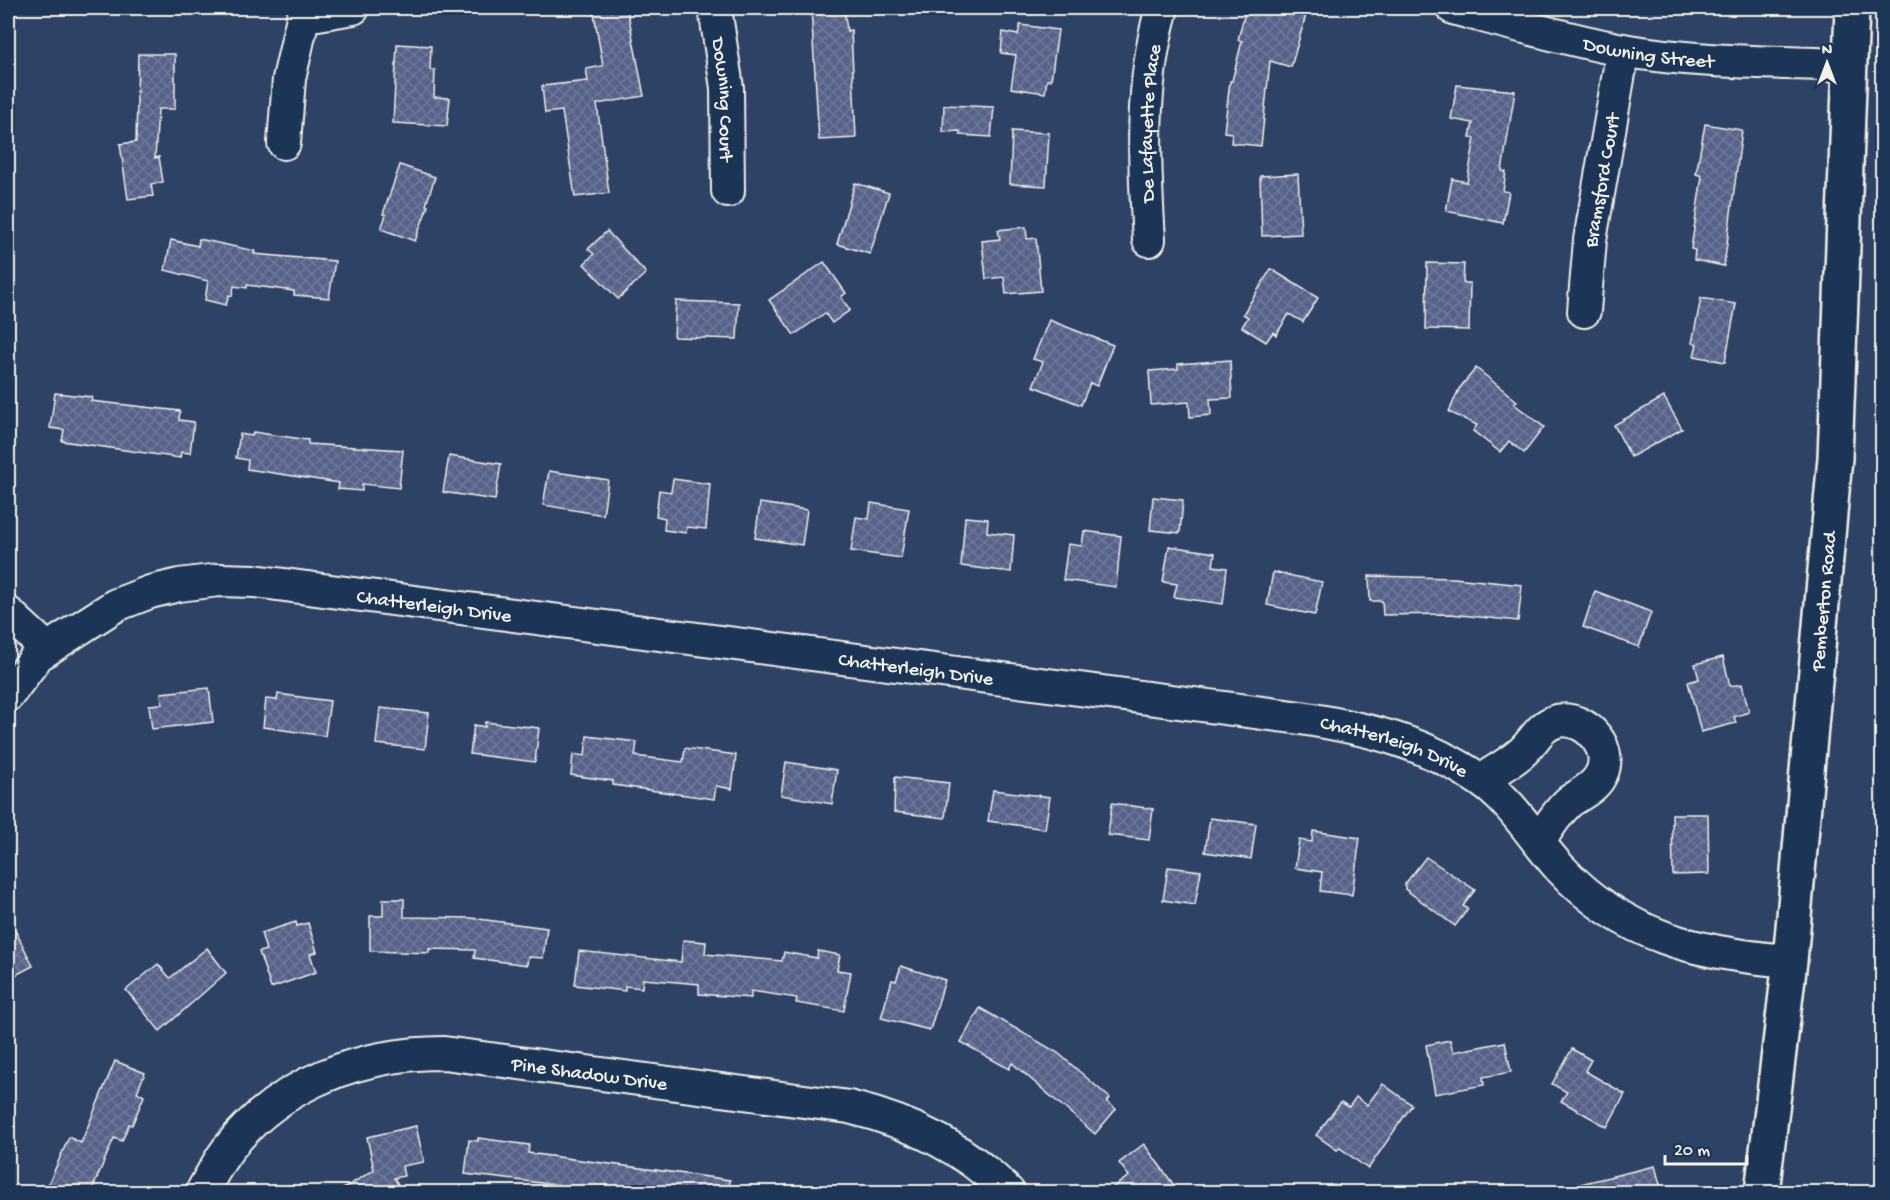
<svg xmlns="http://www.w3.org/2000/svg" width="1890" height="1200" viewBox="0 0 1890 1200" font-family="'Gochi Hand',sans-serif">
<style>
.building{fill:url(#building-cross-hatch);stroke:#f4f1e8;stroke-width:1.5}
.lines{fill:none;stroke-linecap:round;stroke-linejoin:round}
.minor-casing{stroke:#f4f1e8;stroke-width:36}
.tertiary-casing{stroke:#f4f1e8;stroke-width:38}
.minor{stroke:#1d3557;stroke-width:32}
.tertiary{stroke:#1d3557;stroke-width:33}
.labels{text-anchor:middle;stroke-width:4.5;stroke-linejoin:round;paint-order:stroke}
.street-label{font-size:20px;fill:#f4f1e8;stroke:#1d3557}
</style>
<defs>
<pattern id="building-cross-hatch" width="8" height="8" patternUnits="userSpaceOnUse" patternTransform="scale(1.5)"><rect width="8" height="8" fill="#57628a"/><path d="M0 0l8 8M0 8l8-8" fill="none" stroke="#70799a"/></pattern>
</defs>
<rect width="100%" height="100%" fill="#2e4266"/>
<filter id="ink" filterUnits="userSpaceOnUse"><feTurbulence type="fractalNoise" baseFrequency=".0167" numOctaves="2"/><feDisplacementMap in="SourceGraphic" scale="12" xChannelSelector="R" yChannelSelector="G"/><feConvolveMatrix kernelMatrix="1 2 1 2 8 2 1 2 1" color-interpolation-filters="sRGB"/></filter>
<g filter="url(#ink)">
<g class="building">
<path d="M593,8h34l17,88 -47,8 12,89 -34,4 -13,-86 -17,2 -3,-27 46,-5 -2,-12 17,-3z"/>
<path d="M811,8h33l3,23 4,-1 5,108 -37,2z"/>
<path d="M1246,8h62l-17,59 -21,-6 -9,85 -30,-3 1,-10 -8,-1 6,-51h2l10,-40 -4,-1z"/>
<path d="M1020,25l38,5 -7,50h-4l-2,13 -34,-5 5,-33 -15,-2 2,-21 15,3z"/>
<path d="M397,44l34,2 -1,24h5l-1,27 16,1 -3,28 -54,-3z"/>
<path d="M138,54h37v55h-17l-3,49 4,-1 4,25 -12,2 2,12 -25,3 -8,-55 16,-2z"/>
<path d="M1457,85l58,6 -13,80 4,1 -3,19 6,1 -6,31 -57,-12 6,-32 15,3 8,-44 -5,-1 3,-14 -22,-4z"/>
<path d="M944,105l50,2 -3,30 -31,-2v-4l-17,1z"/>
<path d="M1705,124l37,6 -18,136 -30,-6 1,-10 -4,-1 11,-73 -6,-2z"/>
<path d="M1012,131l37,2 -3,53 -36,-2z"/>
<path d="M400,165l35,12 -9,28 2,1 -13,35 -34,-12 5,-14 -3,-1z"/>
<path d="M1298,174l3,60 -39,2 -2,-60z"/>
<path d="M855,183l34,10 -19,61 -33,-10z"/>
<path d="M1026,227l1,12 9,-1 5,53 -35,3 -2,-17 -18,2 -4,-38 18,-2 -2,-9z"/>
<path d="M607,231l39,42 -28,26 -34,-35 10,-10 -6,-5z"/>
<path d="M199,239l56,12 -1,3 81,7 -6,37 -35,-3v-4l-47,-6v3l-13,-2 -2,10 -3,-1 -3,10 -21,-5 3,-19 -43,-11 6,-30 27,6z"/>
<path d="M824,262l22,31 -5,4 9,13 -18,13 -7,-10 -31,22 -25,-35z"/>
<path d="M1427,263l37,1 -1,19h7l-1,47 -43,-1z"/>
<path d="M1271,269l47,29 -15,24 -14,-8 -13,21 -3,-3 -7,10 -24,-15 6,-10 -5,-3z"/>
<path d="M1701,298l35,6 -11,58 -31,-6 3,-12 -5,-1z"/>
<path d="M676,301l63,2 -2,36 -63,-2z"/>
<path d="M1049,320l64,25 -16,41 -7,-3 -9,22 -48,-19 10,-24 -10,-3z"/>
<path d="M1230,360l2,38 -22,1 1,16 -21,2 -1,-15 -38,3 -2,-34 29,-2v-5z"/>
<path d="M1476,368l41,33 -3,3 30,23 -20,26 -15,-12 -9,11 -27,-21 4,-6 -28,-13 10,-23z"/>
<path d="M55,393l37,4 -1,4 89,10 -1,9 15,2 -4,31 -9,-1 -1,6 -118,-17 2,-11 -14,-2z"/>
<path d="M1664,397l18,32 -51,28 -17,-32z"/>
<path d="M253,432l55,8v4l95,6 -4,38 -37,-4v7l-24,-2 1,-6 -92,-14 1,-9 -12,-2 4,-24 12,2z"/>
<path d="M449,456l52,8 -6,36 -52,-8z"/>
<path d="M549,471l59,9 -5,35 -60,-10z"/>
<path d="M673,479l37,5 -4,45 -19,-2 -1,6 -22,-3 1,-12 -9,-2 3,-26 12,2z"/>
<path d="M1153,497l30,3 -3,33 -30,-3z"/>
<path d="M760,503l47,7 -5,35 -47,-7z"/>
<path d="M871,503l38,6 -8,49 -50,-7 5,-34 13,2z"/>
<path d="M965,517l23,2 -1,13 27,3 -3,37 -50,-6z"/>
<path d="M1084,531l37,5 -5,51 -53,-7 5,-36 14,2z"/>
<path d="M1169,546l46,7 -2,13 14,2 -4,36 -49,-7 3,-13 -14,-2z"/>
<path d="M1273,572l49,10 -7,33 -48,-10z"/>
<path d="M1369,576l85,2 68,7 -4,36 -68,-7 -67,1 -1,-14h-12z"/>
<path d="M1595,591l56,21 -12,35 -56,-20z"/>
<path d="M1723,657l7,29 12,-2 7,28 -15,5 2,6 -35,9 -13,-50 11,-3 -4,-15z"/>
<path d="M209,688l4,34 -61,7 -3,-24 13,-1 -1,-11z"/>
<path d="M278,694l52,7 -5,35 -62,-9 3,-28 11,1z"/>
<path d="M380,708l49,5 -4,36 -49,-5z"/>
<path d="M485,722l54,6 -4,34 -65,-8 4,-29 11,2z"/>
<path d="M587,736l50,6 -2,14 48,6 2,-14 51,7 -4,34 -16,-3 -2,13 -101,-14v-4l-42,-6 2,-21 12,2z"/>
<path d="M786,762l51,8 -5,34 -51,-9z"/>
<path d="M895,777l54,6 -4,35 -51,-6z"/>
<path d="M993,790l57,7 -5,32 -57,-8z"/>
<path d="M1112,803l41,6 -4,31 -41,-5z"/>
<path d="M1672,814h36l1,60 -36,1z"/>
<path d="M1210,818l46,6 -5,35 -46,-7z"/>
<path d="M1313,831l47,7 -8,57 -32,-4 2,-19 -27,-4 4,-28 13,2z"/>
<path d="M1426,857l49,33 -12,16 5,3 -13,17 -50,-37v-5z"/>
<path d="M1168,867l33,4 -6,34 -32,-5z"/>
<path d="M383,899h21v18l67,1 76,10 -4,30 -15,-1 -1,8 -53,-7 1,-8 -46,-1v4l-59,-2v-35h13z"/>
<path d="M8,916l25,50 -25,13z"/>
<path d="M296,922l1,4 11,-3 9,29 -7,2 6,18 -45,16 -12,-36 7,-2 -5,-17z"/>
<path d="M683,940l23,2 -1,12 77,7 2,-9 33,6 1,-7 22,4 -3,15 14,2 -7,39 -48,-8 1,-5 -46,-7v7l-52,-4v-10l-56,-5 -1,9 -17,-2v5l-50,-6 4,-34 102,11z"/>
<path d="M207,948l19,25 -66,58 -34,-41 32,-26 12,14z"/>
<path d="M901,966l44,14 -15,50 -49,-12 11,-38 4,1z"/>
<path d="M980,1008l78,45 52,45 -3,4 9,7 -21,25 -83,-71 -3,6 -48,-27z"/>
<path d="M1450,1040l3,12 52,-10 6,30 -28,5 1,8 -49,9 -9,-49z"/>
<path d="M1572,1049l19,11 -6,11 40,23 -18,33 -46,-26 6,-9 -15,-8z"/>
<path d="M115,1061l30,12 -8,19 7,4 -12,29 -3,-1 -7,17 -8,-3 -23,54h-46l24,-55 12,6z"/>
<path d="M1383,1084l29,21 -44,64 -28,-21 -3,2 -21,-15 25,-33 8,5 7,-10 11,8z"/>
<path d="M416,1126l8,36 -22,4 2,10 -10,2 9,14h-65l36,-22 -7,-33z"/>
<path d="M478,1138l51,7 -1,8 202,27 -1,12h-172l1,-7 -93,-11 4,-34 9,1z"/>
<path d="M1144,1144l35,48h-73l23,-16 -10,-13z"/>
<path d="M1655,1166l7,26h-81l-1,-8z"/>
</g>
<g class="lines">
<defs>
<g id="minor">
<path id="s1" d="M715,8l12,80 1,103"/>
<path id="s2" d="M1453,8c56,15 112,31 169,42 74,13 153,12 228,15"/>
<path d="M304,13l14,1 35,-6"/>
<path d="M284,143l5,-64 15,-66"/>
<path id="s3" d="M1149,240c-5,-78 -9,-156 13,-232"/>
<path id="s4" d="M1584,311l6,-71 33,-190"/>
<path d="M8,613l39,36"/>
<path id="s5" d="M8,695l30,-40 78,-50 34,-13 29,-7 40,-5 35,1 1047,137c64,10 125,24 179,62 33,22 53,59 80,88 64,69 139,86 230,93"/>
<path d="M1481,780c13,-8 27,-16 39,-26 14,-11 18,-28 37,-33 30,-6 60,30 42,57 -7,11 -19,16 -29,23 -13,11 -22,27 -31,40"/>
<path id="s6" d="M202,1192c8,-14 16,-30 26,-43 52,-67 134,-96 216,-96l405,54c61,15 115,40 159,85"/>
</g>
<g id="tertiary">
<path id="s7" d="M1762,1192l28,-231 45,-503 17,-450"/>
</g>
</defs>
<use href="#minor" class="minor-casing"/>
<use href="#tertiary" class="tertiary-casing"/>
<use href="#minor" class="minor"/>
<use href="#tertiary" class="tertiary"/>
</g>
</g>
<g class="labels">
<g class="street-label">
<text dy="7" stroke="none"><textPath href="#s2" startOffset="201">Downing Street</textPath></text>
<text dy="7" stroke="none"><textPath href="#s1" startOffset="92">Downing Court</textPath></text>
<text dy="7" stroke="none"><textPath href="#s3" startOffset="117">De Lafayette Place</textPath></text>
<text dy="7" stroke="none"><textPath href="#s4" startOffset="132">Bramsford Court</textPath></text>
<text dy="7" stroke="none"><textPath href="#s7" startOffset="594">Pemberton Road</textPath></text>
<text dy="7" stroke="none"><textPath href="#s5" startOffset="466">Chatterleigh Drive</textPath></text>
<text dy="7" stroke="none"><textPath href="#s5" startOffset="952">Chatterleigh Drive</textPath></text>
<text dy="7" stroke="none"><textPath href="#s5" startOffset="1438">Chatterleigh Drive</textPath></text>
<text dy="7" stroke="none"><textPath href="#s6" startOffset="442">Pine Shadow Drive</textPath></text>
</g>
</g>
<rect width="1890" height="1200" fill="none" stroke="#1d3557" stroke-width="30"/>
<rect x="15" y="15" width="1860" height="1170" fill="none" stroke="#f4f1e8" stroke-width="2" filter="url(#ink)"/>
<g transform="translate(1827 63)" stroke="#1d3557" stroke-width="4.5" paint-order="stroke">
<path d="M0-4.5L10 22L0 15L-10 22Z" fill="#f4f1e8"/>
<text y="-9" font-size="16" font-weight="bold" text-anchor="middle" fill="#f4f1e8">N</text>
</g>
<path d="M1665 1155v9h82v-9" fill="none" stroke="#f4f1e8" stroke-width="3"/>
<text x="1674" y="1155" font-size="18" fill="#f4f1e8" stroke="#1d3557" stroke-width="4.5" paint-order="stroke">20 m</text>
</svg>
